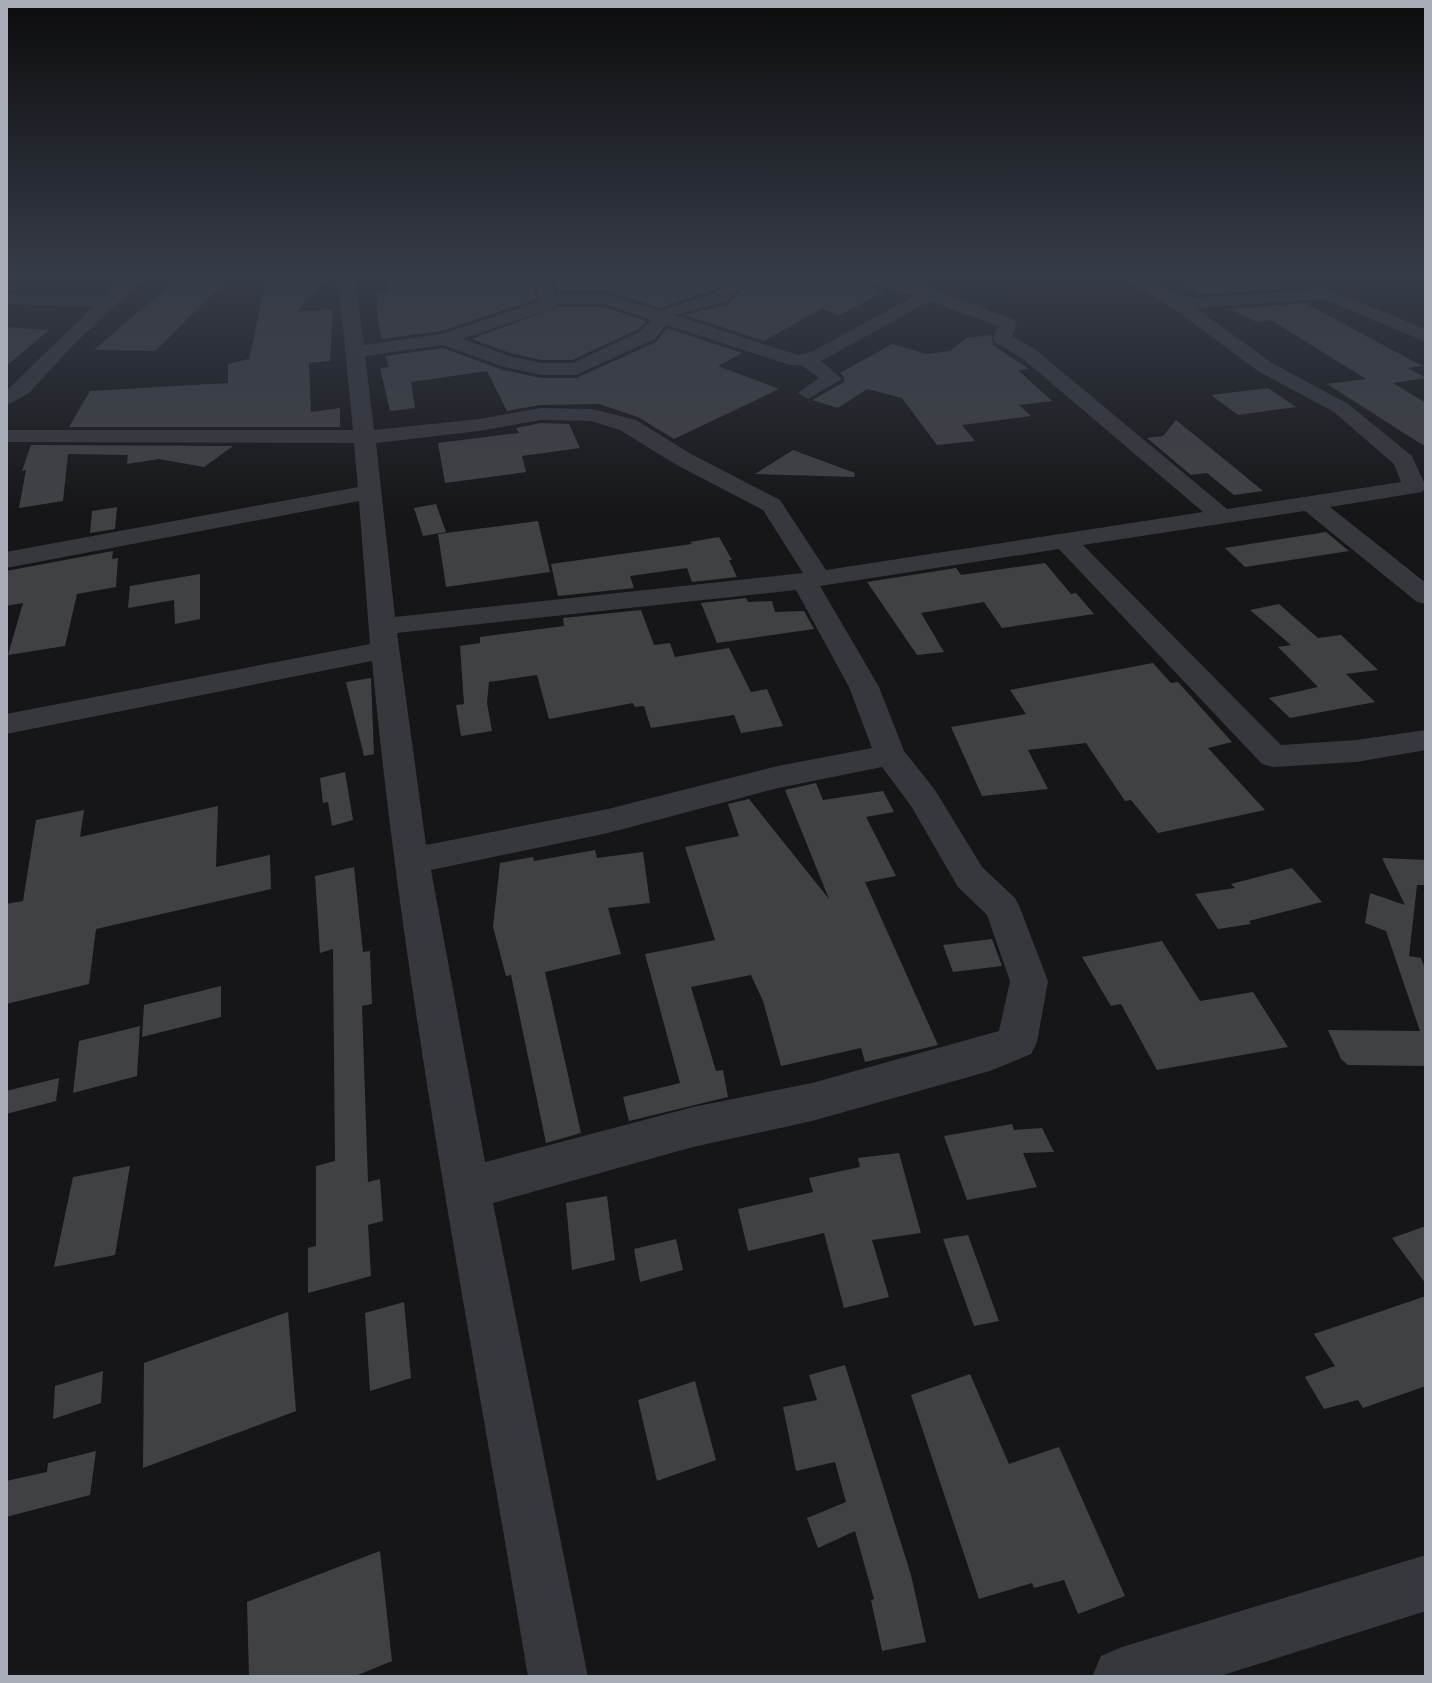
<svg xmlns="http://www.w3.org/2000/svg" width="1432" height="1683" viewBox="0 0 1432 1683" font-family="'PT Sans',sans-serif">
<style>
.building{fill:#404145}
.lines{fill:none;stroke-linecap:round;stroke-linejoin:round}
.minor{fill:#37383d;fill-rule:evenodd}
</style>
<rect width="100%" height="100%" fill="#161618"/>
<g class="building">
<path d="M386,276h143l8,23 -96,32 -59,8 -5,-23v-23l11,-1z"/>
<path d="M561,276h168l-16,14 -54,18 -53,-17h-48l-6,-13z"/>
<path d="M755,276h99l4,7 27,8 -45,24 -19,-6 -57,32 -79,-26 43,-11z"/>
<path d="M1262,278l19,11 -81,6 -18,-9z"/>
<path d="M266,281l56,1 -25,30 36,-3 -3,52 -21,2 2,49 29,-4v19h-271l21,-36 138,-8v-19l21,-5z"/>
<path d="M172,283l51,1 -68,67 -61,-1z"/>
<path d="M1305,303l117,63 -14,2 18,10 -33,5 33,20v44l-99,-63 39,-5 -95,-59 -14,2 -27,-13z"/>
<path d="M558,307h46l42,14 -7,8 -67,31h-30l-32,-7 -38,-14z"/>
<path d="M6,327l43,3 -43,36z"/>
<path d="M667,328l75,25 -24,13 61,23 -105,50 -36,-22 -39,-13 -59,1 -33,6 -20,-40 -76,11 4,26 -25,3 -10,-43 9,-1 -4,-11 58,-8 60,22 38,8h35l80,-36z"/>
<path d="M991,335l2,10 36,24 -11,1 34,31 -33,4 12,11 -69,9 13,16 -38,4 -35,-47 -35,-9 -29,19 -26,-8 32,-18v-5l-4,-4 52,-29 34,10 24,-3 16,-13z"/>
<path d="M1268,388l28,19 -58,8 -27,-20z"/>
<path d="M1176,420l59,48 28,23 -29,4 -27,-22 -16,2 -44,-37 16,-2z"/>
<path d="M541,423l28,1 11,24 -58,8 4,16 -81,11 -7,-40 81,-10 -3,-5z"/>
<path d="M31,445l202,1 -29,21 -45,-8 -32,5 1,-9 -60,-1 -5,47 -44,7 7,-38 -4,1z"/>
<path d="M793,450l62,23 -1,4 -99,-3z"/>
<path d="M436,504l10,28 -23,4 -9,-28z"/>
<path d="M117,507l-2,22 -25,4 2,-22z"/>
<path d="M538,521l12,51 -104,15 -8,-53z"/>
<path d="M1326,532l23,19 -104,16 -20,-19z"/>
<path d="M719,537l13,23h-3l8,17 -45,5 -5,-14 -57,8 4,12 -76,8 -7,-32 141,-20 -2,-2z"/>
<path d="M113,551l-1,8 6,-1 -2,29 -39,7 -12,52 -57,9 15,-52 -17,3v-35z"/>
<path d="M1045,563l26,31 5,-1 18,21 -92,14 -18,-26 -63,11 23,39 -27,3 -50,-73 89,-14 5,7z"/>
<path d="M200,574v45l-25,5 -1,-24 -46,8 2,-22z"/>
<path d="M746,598l2,4 24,-1 3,11 29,-1 10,18 -97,14 -16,-40z"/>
<path d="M1279,604l39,34 23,-3 37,35 -32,4 29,28 -85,16 -21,-20 49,-11 -40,-40 13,-2 -41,-35z"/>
<path d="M641,610l13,35 16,-2 5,14 54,-9 22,44 16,-3 16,37 -42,7 -7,-18 -83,13 -7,-22 -9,1 -2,-4 -84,16 -12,-44 -48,7 -2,21 5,28 -31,5 -5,-31 8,-1 -4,-58 20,-3v-6l84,-11 -1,-8z"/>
<path d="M1153,663l18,20 7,-1 54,60 -24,6 57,62 -107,23 -27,-33 -6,1 -39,-58 -58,7 20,39 -66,7 -31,-69 75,-13 -16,-24z"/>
<path d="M371,678l3,76 -10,2 -18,-74z"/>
<path d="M345,772l8,48 -21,6 -4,-24 -5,1 -3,-25z"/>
<path d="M816,783l7,17 60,-9 11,21 -28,5 30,59 -31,6 73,163 -73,17 -4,-14 -80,18 -18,-65 -12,-26 -60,12 25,84 7,-1 5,27 -99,24 -6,-24 57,-14 -35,-129 70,-14 -30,-93 54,-11 -11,-32 21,-5 80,100 -44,-109z"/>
<path d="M218,806l-2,61 54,-12 1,34 -175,40 -7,55 -83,20v-100l17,-3 13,-81 48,-10 -4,27z"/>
<path d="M595,850l2,8 46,-6 7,51 -42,5 13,46 -76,18 36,161 -35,10 -35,-168 -5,1 -13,-49 7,-64 33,-6 1,4z"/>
<path d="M1382,858l44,2v25h-9l-8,71 12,2 5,13v95l-78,-1 -7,-6 -13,-29 92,1 -34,-100 -21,-8 5,-30 35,12z"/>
<path d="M354,867l9,85 7,-1 2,53 -10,2 6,176 12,-3 3,42 -15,4 3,51 -63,17v-45l8,-2v-80l19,-5 -2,-212 -13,4 -5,-77z"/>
<path d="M1292,868l30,34 -73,19 2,3 -33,5 -23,-35 40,-6 -4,-4z"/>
<path d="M992,939l10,27 -49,6 -10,-27z"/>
<path d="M1162,941l38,60 53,-9 35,55 -131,23 -36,-66 -10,2 -29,-49z"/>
<path d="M221,986v31l-79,20 2,-32z"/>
<path d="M140,1026l-3,50 -64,17 6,-52z"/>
<path d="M59,1078l-3,23 -50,13v-23z"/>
<path d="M1012,1124l2,6 28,-2 12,24 -31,1 14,34 -70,13 -23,-64z"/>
<path d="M899,1153l22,80 -49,7 17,57 -45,11 -20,-75 -76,18 -10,-42 75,-17 -4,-14 51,-11 -2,-9z"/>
<path d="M130,1166l-15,89 -61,12 19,-90z"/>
<path d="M607,1196l8,64 -43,10 -6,-67z"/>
<path d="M1426,1226v58l-34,-46z"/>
<path d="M968,1235l31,86 -25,5 -31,-87z"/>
<path d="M676,1239l7,31 -43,12 -6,-33z"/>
<path d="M1426,1296v90l-63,22 -5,-8 -34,9 -19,-32 30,-11 -21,-32z"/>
<path d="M404,1302l7,76 -41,13 -5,-78z"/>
<path d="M288,1312l8,99 -153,57 1,-105z"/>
<path d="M845,1365l66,210 15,67 -44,9 -11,-51 3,-1 -19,-68 -37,17 -11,-30 39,-16 -11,-40 -39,9 -13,-64 34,-7 -8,-25z"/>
<path d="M103,1371l-2,32 -48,16 2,-33z"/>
<path d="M970,1374l39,90 50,-17 66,149 -47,18 -14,-34 -30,8 -2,-5 -53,16 -68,-204z"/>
<path d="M695,1381l21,79 -59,21 -19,-81z"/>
<path d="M96,1451l-6,44 -84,22v-36l41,-9 1,-9z"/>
<path d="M380,1551l12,110 -39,16h-104l-2,-75z"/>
</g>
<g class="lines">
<g class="minor">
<path d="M128,276h18l-71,67 -46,50 -23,13v-15l87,-84 -87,-3v-10l99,3z"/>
<path d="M338,276h16l10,69 78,-11 99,-33 -9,-25h16l8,18h49l54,17 56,-18 19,-17h18l-25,25 -53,14 124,40 13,-3 104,-56 -56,-16 -2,-4c55,0 106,25 157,44l3,4 -5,12 24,14 191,159 174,-27 -7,-18 -60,-52 -76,-41 -92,-68 -48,-27c33,0 46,16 77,22l131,-9 100,40v13l-102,-43 -128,9 76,55 76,41 64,52 14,31 -4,5 -92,15 96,76v21l-9,-2 -112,-91 -222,34 198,200 75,-5 70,-10v20l-70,12 -83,5 -11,-3 -203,-215 -239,37 59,101 25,64 31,39 47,77 33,31 5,10 28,73 -11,61 -6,12 -41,17 -178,50 -119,26 -200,56 95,474h-60c-56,-337 -124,-675 -156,-1016l-366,73v-20l364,-70 -11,-143 -353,67v-16l352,-65 -4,-44 -348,-1v-12h347zM930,301l68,25 -5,12 2,4 27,16 181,154 -377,58 -46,-70 -89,-46 -55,-34 -44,-11 -51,-1 -62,11 -105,11 -9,-74 78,-11 61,22 38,8h34l79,-36 11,-14 124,40 12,1 17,12 -21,15 10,6 34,-20 -21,-18zM557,304h47l47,16 -10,11 -68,32h-31l-33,-7 -46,-17 91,-31zM541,420l50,1 29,9 55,34 88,46 40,63 -408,44 -19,-174 103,-12zM796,590l53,97 23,61 -94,18 -170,43 -182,36 -29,-212zM882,767l29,39 47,81 29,28 23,66 -11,50 -187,52 -119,24 -208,55 -54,-292 177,-37 170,-45z"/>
<path d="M1426,1555v56l-209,66h-125l9,-21 21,-9z"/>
</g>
</g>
<linearGradient id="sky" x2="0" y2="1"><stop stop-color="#0c0c0d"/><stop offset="0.54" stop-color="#363c48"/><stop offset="1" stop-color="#363c48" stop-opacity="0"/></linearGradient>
<rect width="1432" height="512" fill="url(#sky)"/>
<rect width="1432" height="1683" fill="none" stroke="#a8adb8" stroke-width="16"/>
</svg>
